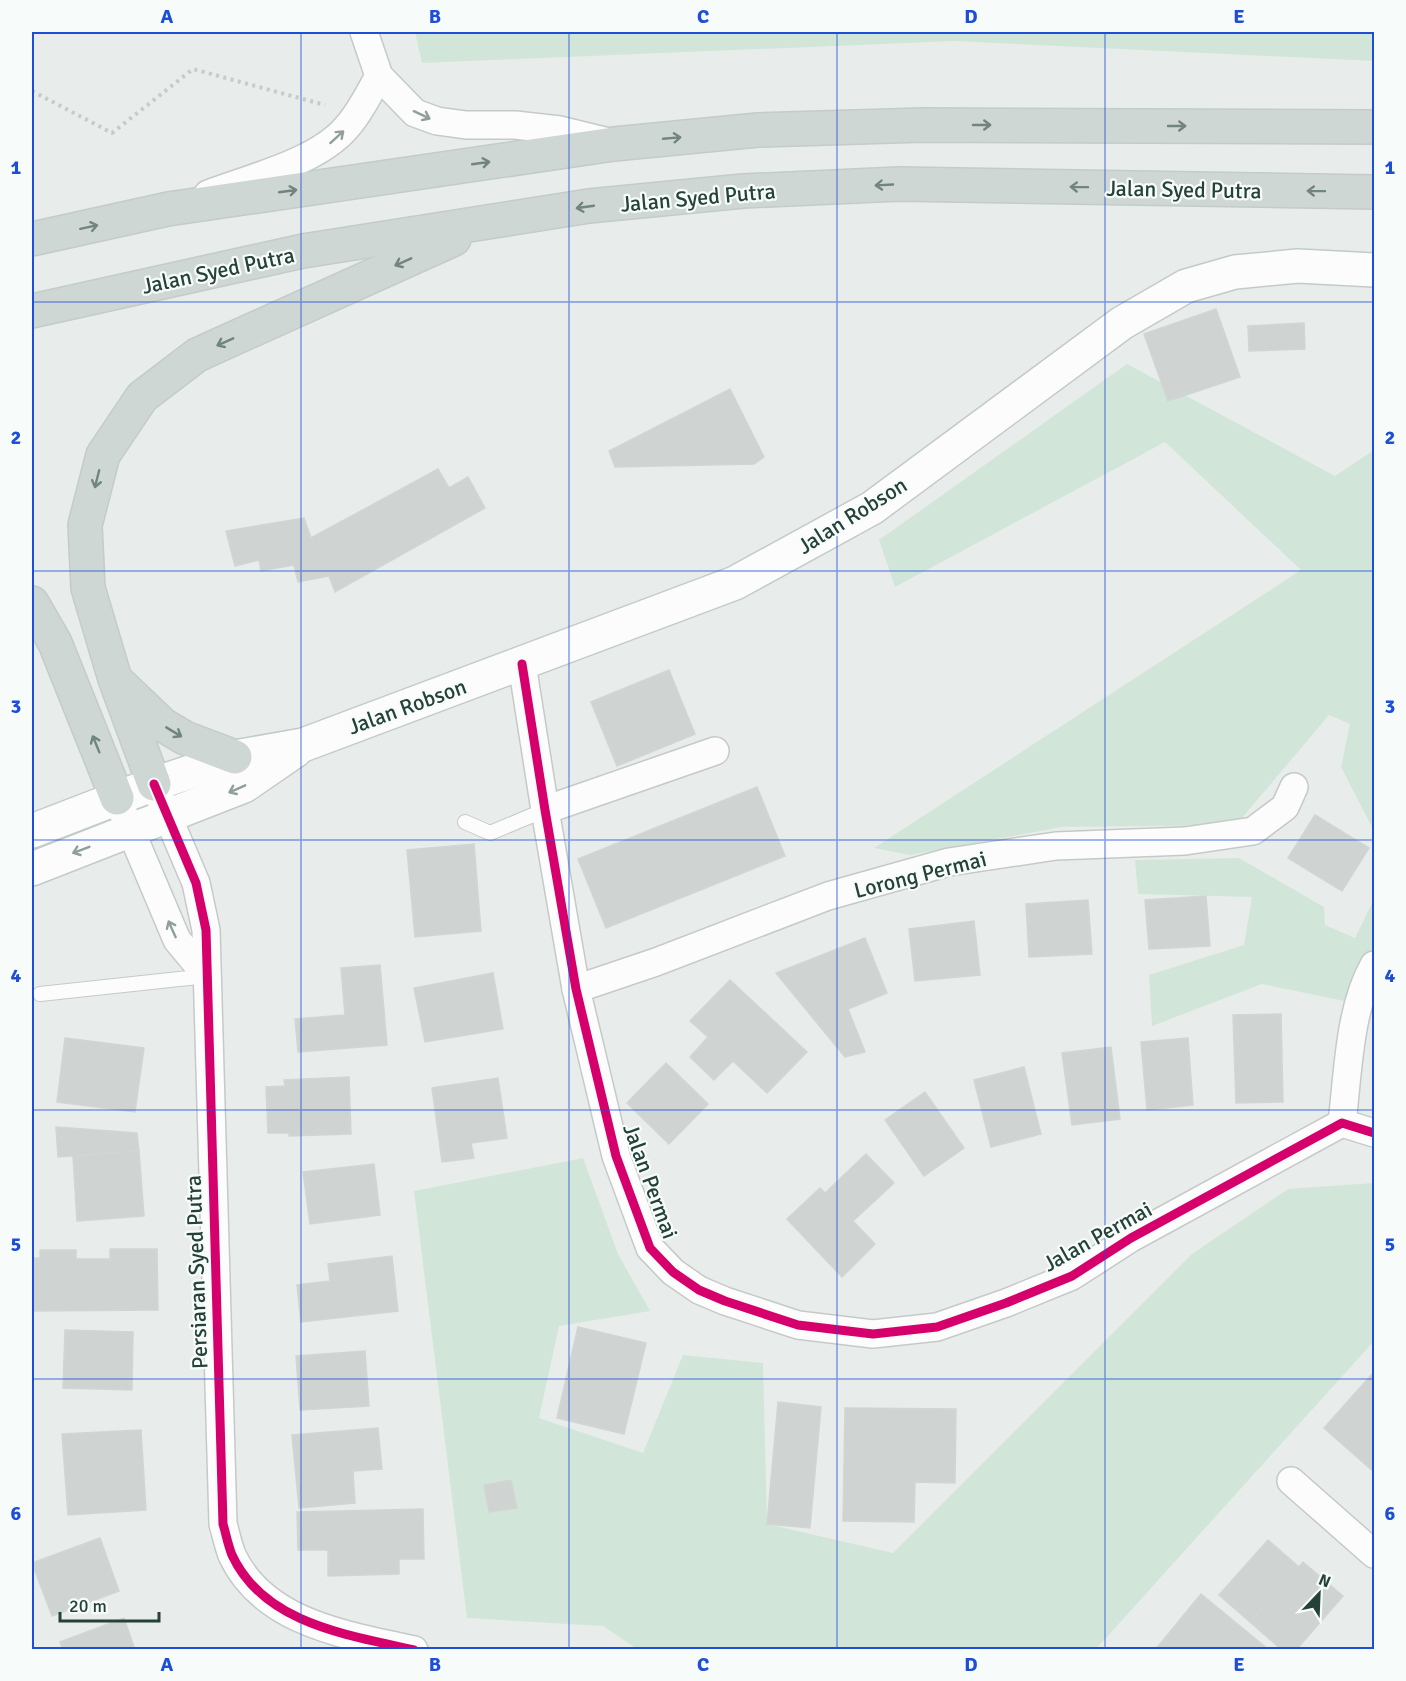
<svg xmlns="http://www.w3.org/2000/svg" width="1406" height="1681" viewBox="0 0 1406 1681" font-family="Signika,sans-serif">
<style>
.green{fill:#d1e6d8}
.building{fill:#cfd4d2;stroke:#d1d6d4;stroke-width:1.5}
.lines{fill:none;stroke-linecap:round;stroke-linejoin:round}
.lane-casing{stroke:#c5cac8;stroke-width:16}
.street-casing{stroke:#c5cac8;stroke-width:30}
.secondary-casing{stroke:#c3cbc8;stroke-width:36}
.primary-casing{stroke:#c3ccc9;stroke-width:36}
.path{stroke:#c3ccca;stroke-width:4;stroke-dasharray:3 4.5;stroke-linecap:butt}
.lane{stroke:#fcfcfc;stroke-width:14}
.street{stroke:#fcfcfc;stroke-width:27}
.secondary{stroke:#fcfcfc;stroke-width:33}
.primary{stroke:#cfd7d5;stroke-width:33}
.cycleway-casing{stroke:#f7fbf9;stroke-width:13}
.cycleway{stroke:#d6006c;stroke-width:9}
.oneway{stroke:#909f9b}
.oneway2{stroke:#718580}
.grid{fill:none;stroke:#1d4ed8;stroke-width:1.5;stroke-opacity:0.55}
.labels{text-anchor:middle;stroke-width:4.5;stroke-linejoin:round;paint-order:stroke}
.street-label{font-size:22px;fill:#24423a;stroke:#f7fbf9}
.neatline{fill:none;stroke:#1d4ed8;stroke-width:2}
.grid-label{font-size:20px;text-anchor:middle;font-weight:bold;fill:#1d4ed8}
</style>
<rect width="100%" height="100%" fill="#e8edeb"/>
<g class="green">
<path d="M415,32h959v29l-420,-20 -532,22z"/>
<path d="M1127,364l208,112 39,-26v381l-33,-64 9,-43 -21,-9 -93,110 -174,2 -152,28 -36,-7 427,-278 -136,-128 -270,145 -16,-47z"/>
<path d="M1239,858l85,49 1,18 30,13 19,-39v74l-20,30 -92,-19 -110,42 -3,-51 95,-30 8,-48 -114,-3 -3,-34z"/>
<path d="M583,1158l35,96 32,57 -91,15 -20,92 104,35 40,-98 80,8 4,161 126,29 299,-299 96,-65 86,-6v158l-278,308h-459l-34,-23 -136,-8 -53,-427z"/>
</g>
<g class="building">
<path d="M1216,309l24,68 -72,24 -24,-67z"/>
<path d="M1304,323l1,26 -56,2 -1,-25z"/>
<path d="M730,389l34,68 -10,7 -139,3 -6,-16z"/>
<path d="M438,469l11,19 19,-11 17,31 -150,84 -6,-16 -31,6 -4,-17 -33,6 -2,-11 -24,6 -9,-35 78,-13 7,20z"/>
<path d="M669,670l26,64 -78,32 -26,-64z"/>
<path d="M757,787l28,69 -179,72 -28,-69z"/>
<path d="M1315,815l54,33 -27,43 -54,-33z"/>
<path d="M474,844l7,87 -66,6 -8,-87z"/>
<path d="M1206,896l4,50 -61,3 -4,-49z"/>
<path d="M1088,900l4,54 -63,3 -3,-53z"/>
<path d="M974,921l6,54 -65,6 -6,-52z"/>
<path d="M865,938l22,55 -39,16 17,43 -20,5 -69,-84z"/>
<path d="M380,965l7,80 -89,7 -3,-33 50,-4 -4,-47z"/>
<path d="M493,973l10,56 -78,13 -11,-54z"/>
<path d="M730,980l77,72 -40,41 -34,-32 -19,19 -24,-23 18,-20 -18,-16z"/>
<path d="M1281,1014l2,88 -47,1 -3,-88z"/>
<path d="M65,1038l79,10 -9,64 -78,-10z"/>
<path d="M1188,1038l5,67 -46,5 -6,-68z"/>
<path d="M1111,1047l9,72 -48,6 -10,-72z"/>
<path d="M666,1063l42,41 -39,40 -42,-41z"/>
<path d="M1024,1067l17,67 -50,13 -17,-67z"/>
<path d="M349,1077l2,57 -62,2v-3h-21l-2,-46 19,-1 -1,-6z"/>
<path d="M498,1078l9,60 -36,5 3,15 -32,4 -10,-74z"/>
<path d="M925,1092l39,56 -40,28 -39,-56z"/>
<path d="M56,1127l81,6 2,18 -81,6z"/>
<path d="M139,1151l5,65 -67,5 -4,-65z"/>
<path d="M866,1154l28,29 -41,38 22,23 -33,33 -55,-58 33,-31 5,5z"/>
<path d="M374,1164l6,51 -70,9 -7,-52z"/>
<path d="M110,1249h47l1,61 -126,1v-53h8v-8h36v9h34z"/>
<path d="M392,1256l6,55 -97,11 -4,-37 33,-4 -2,-17z"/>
<path d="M578,1327l68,16 -22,91 -67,-16z"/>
<path d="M65,1330l68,2 -1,58 -69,-2z"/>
<path d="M365,1351l4,55 -69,4 -4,-54z"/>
<path d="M1374,1372v100l-50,-44z"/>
<path d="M778,1402l43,5 -11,121 -43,-4z"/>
<path d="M845,1408l111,1 -1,74 -40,-1 -1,40 -71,-1z"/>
<path d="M378,1428l4,41 -29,2 2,32 -56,5 -7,-73z"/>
<path d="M141,1430l5,80 -78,5 -6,-81z"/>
<path d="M511,1480l6,28 -28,4 -5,-27z"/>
<path d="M423,1509l1,50h-25v15l-71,2v-26h-30l-1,-38z"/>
<path d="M100,1538l19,53 -67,25 -20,-53z"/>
<path d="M1268,1540l31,27 -49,55 -31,-27z"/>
<path d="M1303,1562l40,34 -47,54h-14l-32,-28z"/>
<path d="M1201,1594l68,56h-114z"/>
<path d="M124,1618l11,32h-72l-3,-8z"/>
</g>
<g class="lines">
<defs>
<g id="lane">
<path d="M465,822l25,11 55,-23"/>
<path d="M40,994l167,-18"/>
</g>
<g id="street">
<path d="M364,32l15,44 36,37 22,8 29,4h49l45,5 49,12"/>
<path d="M208,194c42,-16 109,-32 138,-66 14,-15 23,-35 33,-52"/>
<path d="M522,664l23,146 31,179 40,167 34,92 23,24 26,18 26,11 73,24 75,9 64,-7 69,-24 66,-27 59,-38 211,-115 32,10"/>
<path d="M154,784l42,99 10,47 17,594c3,10 5,21 9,31 32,69 116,80 182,95"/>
<path d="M117,798l60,142 30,36"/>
<path d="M545,810l170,-59"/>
<path d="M576,989l80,-27 172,-66 121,-34 107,-16 129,-5 68,-10 32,-24 9,-20"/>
<path d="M1342,1123c6,-50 7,-114 32,-158"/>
<path d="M1291,1481l83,73"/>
</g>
<g id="secondary">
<path d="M32,831l122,-47 81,-27 68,-12 432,-162 137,-75 250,-185 64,-37 49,-14 63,-6 76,4"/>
<path d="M32,869l212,-83 51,-35"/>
</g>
<g id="primary">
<path d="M32,239l136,-30 446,-65 144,-14 165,-5 451,2"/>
<path d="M32,311l271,-60 286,-45 154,-15 156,-7 475,8"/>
<path d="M32,603l23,40 62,155"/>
<path d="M120,684l43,41 22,13 50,19"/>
<path d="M154,784l-39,-105 -27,-91 -3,-63 18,-70 39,-58 55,-42 257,-116"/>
</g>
</defs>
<use href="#lane" class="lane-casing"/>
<use href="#street" class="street-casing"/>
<use href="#secondary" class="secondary-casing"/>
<use href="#primary" class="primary-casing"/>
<path class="path" d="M32,91l80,42 81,-64 132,36"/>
<use href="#lane" class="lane"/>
<use href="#street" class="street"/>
<use href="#secondary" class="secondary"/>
<use href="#primary" class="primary"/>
<defs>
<g id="cycleway">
<path d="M522,664l23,146 31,179 40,167 34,92 23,24 26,18 26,11 73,24 75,9 64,-7 69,-24 66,-27 59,-38 211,-115 32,10"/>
<path d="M154,784l42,99 10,47 17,594c3,10 5,21 9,31 32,69 116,80 182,95"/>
</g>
</defs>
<use href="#cycleway" class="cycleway-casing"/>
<use href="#cycleway" class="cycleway"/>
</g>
<defs><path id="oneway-shaft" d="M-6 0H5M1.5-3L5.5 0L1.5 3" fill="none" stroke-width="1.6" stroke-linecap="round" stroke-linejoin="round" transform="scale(1.5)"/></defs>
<g class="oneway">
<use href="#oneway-shaft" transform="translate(422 115) rotate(25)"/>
<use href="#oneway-shaft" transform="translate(337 137) rotate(-42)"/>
<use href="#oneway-shaft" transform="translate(237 789) rotate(156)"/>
<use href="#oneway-shaft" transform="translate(81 850) rotate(159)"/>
<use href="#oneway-shaft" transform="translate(172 929) rotate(-114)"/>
</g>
<g class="oneway2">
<use href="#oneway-shaft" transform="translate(982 125)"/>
<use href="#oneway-shaft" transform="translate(1177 126)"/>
<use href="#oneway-shaft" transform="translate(672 138) rotate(-5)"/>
<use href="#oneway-shaft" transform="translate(481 163) rotate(-8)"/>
<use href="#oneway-shaft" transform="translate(884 185) rotate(177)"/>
<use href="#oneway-shaft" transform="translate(1079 187) rotate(-179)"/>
<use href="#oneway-shaft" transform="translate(288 191) rotate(-8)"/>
<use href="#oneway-shaft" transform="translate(1316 191) rotate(-179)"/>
<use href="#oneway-shaft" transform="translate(585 207) rotate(172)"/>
<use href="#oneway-shaft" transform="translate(89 227) rotate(-12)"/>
<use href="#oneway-shaft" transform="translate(403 262) rotate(156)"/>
<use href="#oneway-shaft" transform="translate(225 342) rotate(156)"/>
<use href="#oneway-shaft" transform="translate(97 479) rotate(104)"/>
<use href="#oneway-shaft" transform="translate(174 732) rotate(31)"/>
<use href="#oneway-shaft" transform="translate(96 744) rotate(-112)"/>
</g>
<path class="grid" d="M301,32v1618M569,32v1618M837,32v1618M1105,32v1618M32,302h1342M32,571h1342M32,840h1342M32,1110h1342M32,1379h1342"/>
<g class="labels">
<g class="street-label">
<text transform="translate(1184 189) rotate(1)" y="8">Jalan Syed Putra</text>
<text transform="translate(698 197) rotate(-5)" y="8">Jalan Syed Putra</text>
<text transform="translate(218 270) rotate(-12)" y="8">Jalan Syed Putra</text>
<text transform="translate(852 515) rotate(-32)" y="8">Jalan Robson</text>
<text transform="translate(407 706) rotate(-20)" y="8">Jalan Robson</text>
<text transform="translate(920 874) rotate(-14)" y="8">Lorong Permai</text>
<text transform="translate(651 1181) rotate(70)" y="8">Jalan Permai</text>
<text transform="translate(1097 1236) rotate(-29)" y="8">Jalan Permai</text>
<text transform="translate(196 1272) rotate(-92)" y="8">Persiaran Syed Putra</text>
</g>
</g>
<rect width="1406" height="1681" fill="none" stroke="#f7fbf9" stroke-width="66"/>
<g transform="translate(1319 1594) rotate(23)" stroke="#f7fbf9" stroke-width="4.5" paint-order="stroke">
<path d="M0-4.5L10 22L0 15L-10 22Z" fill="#24423a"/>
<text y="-9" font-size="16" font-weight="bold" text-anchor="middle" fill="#24423a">N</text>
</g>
<path d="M60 1612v9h99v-9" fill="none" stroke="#24423a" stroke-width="3"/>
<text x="69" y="1612" font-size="18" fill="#24423a" stroke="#f7fbf9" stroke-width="4.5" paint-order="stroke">20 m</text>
<rect x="33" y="33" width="1340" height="1615" class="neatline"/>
<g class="grid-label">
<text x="167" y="23">A</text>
<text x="435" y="23">B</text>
<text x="703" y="23">C</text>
<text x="971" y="23">D</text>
<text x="1239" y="23">E</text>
<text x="16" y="174">1</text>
<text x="1390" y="174">1</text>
<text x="16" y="444">2</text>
<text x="1390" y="444">2</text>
<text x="16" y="713">3</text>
<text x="1390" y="713">3</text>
<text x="16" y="982">4</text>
<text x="1390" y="982">4</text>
<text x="16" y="1251">5</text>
<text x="1390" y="1251">5</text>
<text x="16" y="1520">6</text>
<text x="1390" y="1520">6</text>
<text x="167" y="1671">A</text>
<text x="435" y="1671">B</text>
<text x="703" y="1671">C</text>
<text x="971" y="1671">D</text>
<text x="1239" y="1671">E</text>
</g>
</svg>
